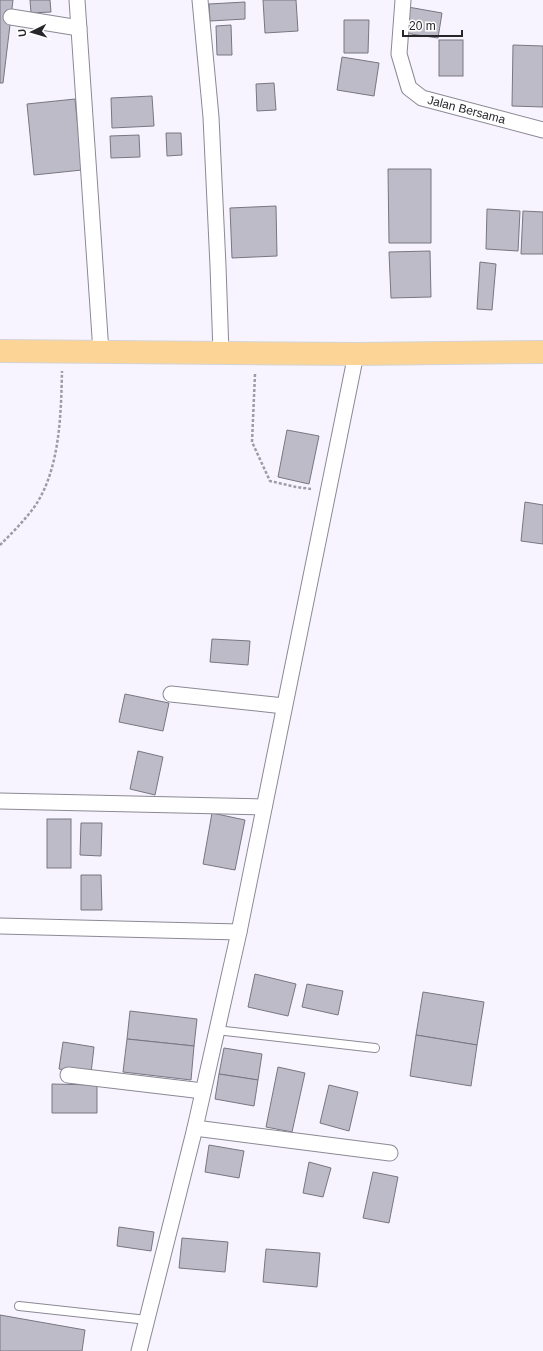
<svg xmlns="http://www.w3.org/2000/svg" width="543" height="1351" viewBox="0 0 543 1351" font-family="Helvetica,sans-serif">
<style>
.building{fill:#bdbbc7;stroke:#787681}
.lines{fill:none;stroke-linecap:round;stroke-linejoin:round}
.service-casing{stroke:#8b8994;stroke-width:10}
.minor-casing{stroke:#8b8994;stroke-width:17}
.trunk-casing{stroke:#d4d4d5;stroke-width:24}
.path{stroke:#9e9ba4;stroke-width:2.5;stroke-dasharray:3 2;stroke-linecap:butt}
.service{stroke:#fff;stroke-width:8}
.minor{stroke:#fff;stroke-width:15}
.trunk{stroke:#fbd496;stroke-width:22}
.labels{text-anchor:middle;stroke-width:3.5;stroke-linejoin:round;paint-order:stroke}
.street-label{font-size:12px;fill:#27262b;stroke:#fff}
</style>
<rect width="100%" height="100%" fill="#f7f4ff"/>
<g class="building">
<path d="M0,0h13l-10,83h-3z"/>
<path d="M30,0h20l1,12 -20,1z"/>
<path d="M263,0h33l2,31 -33,2z"/>
<path d="M245,2v17l-35,2 -1,-17z"/>
<path d="M408,7l34,6 -4,25 -34,-5z"/>
<path d="M344,20h25l-1,33h-24z"/>
<path d="M231,25l1,30h-15l-1,-29z"/>
<rect x="439" y="40" width="24" height="36"/>
<path d="M513,45l30,1v61l-31,-1z"/>
<path d="M342,57l37,6 -5,33 -37,-6z"/>
<path d="M274,83l2,27 -19,1 -1,-27z"/>
<path d="M152,96l2,30 -42,2 -1,-30z"/>
<path d="M75,99l7,71 -48,5 -7,-71z"/>
<path d="M166,133h15l1,22 -15,1z"/>
<path d="M139,135l1,22 -29,1 -1,-22z"/>
<path d="M388,169h43v74h-42z"/>
<path d="M276,206l1,50 -45,2 -2,-50z"/>
<path d="M487,209l33,2 -2,40 -32,-2z"/>
<path d="M523,211l20,1v42h-22z"/>
<path d="M430,251l1,46 -40,1 -2,-46z"/>
<path d="M480,262l16,2 -4,46 -15,-1z"/>
<path d="M287,430l32,6 -10,48 -31,-7z"/>
<path d="M525,502l18,3v39l-22,-3z"/>
<path d="M212,639l38,2 -2,24 -38,-3z"/>
<path d="M125,694l44,9 -6,28 -44,-9z"/>
<path d="M138,751l25,6 -8,38 -25,-6z"/>
<path d="M212,813l33,7 -10,50 -32,-6z"/>
<rect x="47" y="819" width="24" height="49"/>
<path d="M81,823h21l-1,33 -21,-1z"/>
<path d="M81,875h20l1,35h-21z"/>
<path d="M255,974l41,10 -8,32 -40,-9z"/>
<path d="M307,984l36,7 -5,24 -36,-8z"/>
<path d="M423,992l61,10 -7,43 -61,-10z"/>
<path d="M130,1011l67,8 -3,27 -67,-7z"/>
<path d="M416,1035l61,10 -6,41 -61,-10z"/>
<path d="M127,1039l67,7 -3,34 -68,-8z"/>
<path d="M63,1042l31,5 -3,26 -32,-4z"/>
<path d="M224,1048l38,6 -4,26 -39,-6z"/>
<path d="M278,1067l27,6 -13,59 -26,-5z"/>
<path d="M219,1074l39,6 -4,26 -39,-7z"/>
<path d="M52,1084l45,1v28h-45z"/>
<path d="M329,1085l29,7 -9,39 -29,-8z"/>
<path d="M209,1145l35,6 -5,27 -34,-6z"/>
<path d="M309,1162l22,6 -8,29 -20,-4z"/>
<path d="M373,1172l25,5 -9,46 -26,-5z"/>
<path d="M119,1227l35,5 -3,19 -34,-5z"/>
<path d="M182,1238l46,4 -3,30 -46,-4z"/>
<path d="M266,1249l54,4 -3,34 -54,-5z"/>
<path d="M0,1315l85,15 -3,21h-82z"/>
</g>
<g class="lines">
<defs>
<g id="service">
<path d="M216,1030l159,18"/>
<path d="M19,1306l128,14"/>
</g>
<g id="minor">
<path d="M77,0l24,352"/>
<path d="M200,0l11,117 7,149 3,87"/>
<path id="s1" d="M403,0l-4,54 10,34 13,10 121,32"/>
<path d="M11,17l68,11"/>
<path d="M171,694l113,12"/>
<path d="M0,801l264,6"/>
<path d="M0,926l239,6"/>
<path d="M68,1075l135,16"/>
<path d="M195,1128l195,25"/>
<path d="M139,1351l56,-223 44,-196 117,-578"/>
</g>
<path id="trunk" d="M0,351l356,3 187,-2"/>
</defs>
<use href="#service" class="service-casing"/>
<use href="#minor" class="minor-casing"/>
<use href="#trunk" class="trunk-casing"/>
<g class="path">
<path d="M255,374l-3,68 18,39 26,6 15,2"/>
<path d="M0,545c12,-12 25,-25 35,-39 25,-37 26,-92 27,-135"/>
</g>
<use href="#service" class="service"/>
<use href="#minor" class="minor"/>
<use href="#trunk" class="trunk"/>
</g>
<g class="labels">
<g class="street-label">
<text dy="4" stroke="none"><textPath href="#s1" startOffset="152">Jalan Bersama</textPath></text>
</g>
</g>
<g transform="translate(32 32) rotate(265)" stroke="#ffffff" stroke-width="3" paint-order="stroke">
<path d="M0-3L7 15L0 10L-7 15Z" fill="#27262b"/>
<text y="-6" font-size="11" font-weight="bold" text-anchor="middle" fill="#27262b">U</text>
</g>
<path d="M403 30v6h59v-6" fill="none" stroke="#27262b" stroke-width="2"/>
<text x="409" y="30" font-size="12" fill="#27262b" stroke="#ffffff" stroke-width="3" paint-order="stroke">20 m</text>
</svg>
